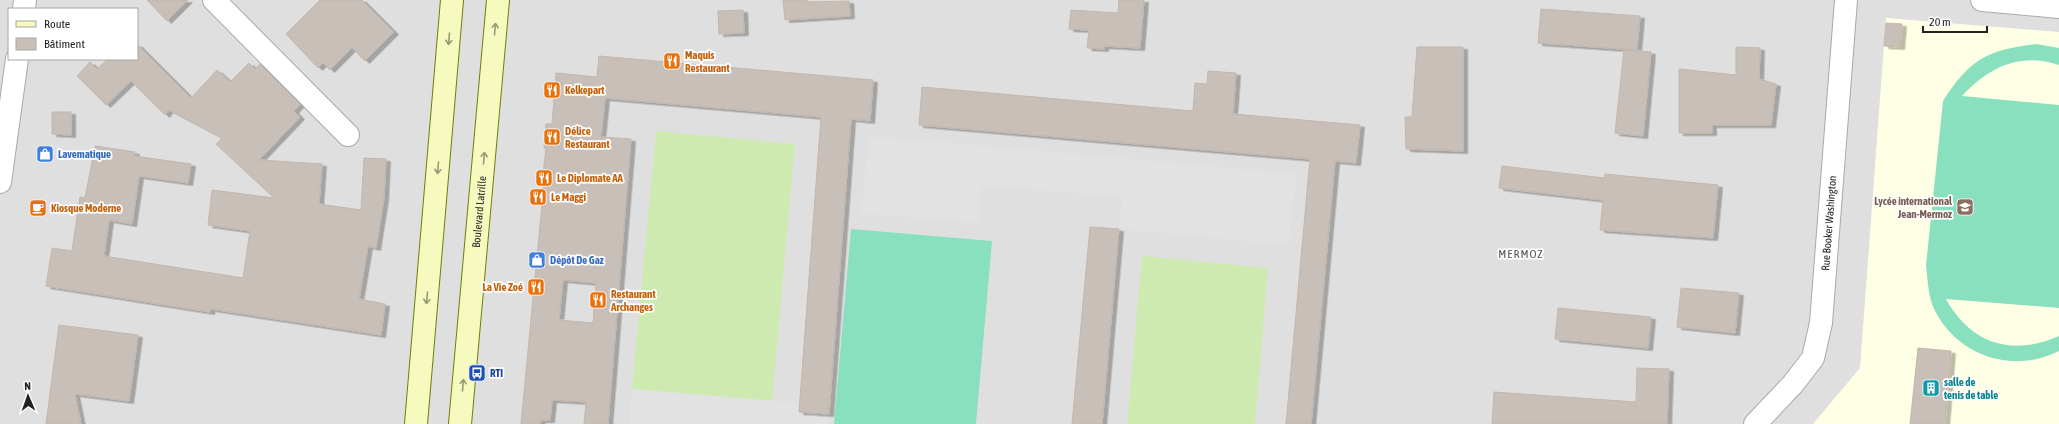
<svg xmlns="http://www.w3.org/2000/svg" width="2059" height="424" viewBox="0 0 2059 424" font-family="'Asap Condensed',sans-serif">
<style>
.residential{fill:#e0dfdf;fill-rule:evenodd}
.education{fill:#ffffe5}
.grass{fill:#cdebb0}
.pitch{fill:#88e0be}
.parking{fill:#e2e2e2}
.building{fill:#c7bfb8;stroke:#c4b6ab;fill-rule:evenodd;filter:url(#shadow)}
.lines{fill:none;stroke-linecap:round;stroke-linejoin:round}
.minor-casing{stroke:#a9a9a9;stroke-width:24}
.tertiary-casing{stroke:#a9a9a9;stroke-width:24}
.secondary-casing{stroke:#707d05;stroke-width:24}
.minor{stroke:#fff;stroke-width:22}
.tertiary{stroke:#fff;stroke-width:22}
.secondary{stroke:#f7fabf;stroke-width:22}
.oneway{stroke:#979978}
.labels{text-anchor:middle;stroke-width:3.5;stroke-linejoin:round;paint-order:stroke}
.food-label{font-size:11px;font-weight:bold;fill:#c56008;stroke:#fff;text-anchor:start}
.shop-label{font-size:11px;font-weight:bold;fill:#366cbe;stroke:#fff;text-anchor:start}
.education-label{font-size:11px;font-weight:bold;fill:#785e54;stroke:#fff;text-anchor:end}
.street-label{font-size:11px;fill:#222;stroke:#fff}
.transit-label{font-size:11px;font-weight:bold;fill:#164399;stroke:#fff;text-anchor:start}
.culture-label{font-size:11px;font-weight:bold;fill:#0d838f;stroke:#fff;text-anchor:start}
.neighbourhood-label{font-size:12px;letter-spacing:1px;fill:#555;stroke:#fff}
</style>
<defs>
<filter id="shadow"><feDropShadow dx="4.5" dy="2.5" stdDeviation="0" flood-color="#0004"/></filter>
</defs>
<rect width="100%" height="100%" fill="#f2efe9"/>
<path class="residential" d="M0,0h2059v424h-2059zM9,9h128v50h-128z"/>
<path class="education" d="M1886,18l173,14v392h-246l47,-56z"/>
<g class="grass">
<path d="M656,131l139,13 -23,257 -140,-12z"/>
<path d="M1142,256l126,12 -13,156h-128z"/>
</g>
<g class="pitch">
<path d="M2036,44l23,4v17c-39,-13 -70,2 -97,31l97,9v203l-113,-9c25,45 66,58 113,37v15c-45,23 -100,6 -124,-40 -7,-14 -7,-30 -9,-45l17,-165c27,-42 44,-51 93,-57z"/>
<path d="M851,229l141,12 -16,183h-142z"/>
</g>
<g class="parking">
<path d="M871,137l46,3 380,34 -9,71 -169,-16 3,-32 -140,-12 -4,38 -116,-10 4,-51z"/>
<path d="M632,389l168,14 -1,9 30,2 -1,10h-199z"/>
</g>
<g class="building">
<path d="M147,0h41l-21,21z"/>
<path d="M320,0h42l32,32 -29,29 -13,-13 -22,22 -7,-7 -5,5 -32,-34z"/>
<path d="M783,0h24v2l42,-1 1,15 -65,4z"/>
<path d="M1119,0h25l-4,48 -36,-2v3l-17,-1 2,-18 -20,-1 2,-19 47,3z"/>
<path d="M1541,9l99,7 -3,34 -99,-7z"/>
<path d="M743,10l1,23 -25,1 -1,-23z"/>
<path d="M1886,23l16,1 -2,23 -16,-1z"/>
<path d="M137,44l54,54 26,-28 13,12 19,-19 6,6 5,-5 40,40 -6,7 6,6 -41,43 63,4 -3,40 42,6 3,-52 22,1 -2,39 -8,50 -8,-2 -9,53 26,5 -4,31 -170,-26 -1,3 -164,-26 6,-38 20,3 8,-54 5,1 10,-52 40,6 -1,4 57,8 -3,19 -49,-7 -7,48 -23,-4 -5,36 139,22 7,-47 -42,-6 4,-35 62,8 -58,-54 6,-6 -53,-28 -4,5 -34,-34 -25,24 -29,-29 13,-14 7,7 11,-10h29z"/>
<path d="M1417,47h46v104l-57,-2 -1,-32h7z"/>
<path d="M1736,47l24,1 -1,31 17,5 -5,41h-59v8h-33v-64l57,6z"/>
<path d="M1624,50l27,2 -8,84 -28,-3z"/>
<path d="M599,56l274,24 -3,41 -19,-2 -22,295 -30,-2 22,-295 -216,-19 -4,39 30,2 -23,285h-24l2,-22 -34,-2 -2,20h-9l-1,4h-19l23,-241h-2l4,-35h-2l2,-24h6l4,-51 41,4zM563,280l33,3 -3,40 -34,-3z"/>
<path d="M1208,71l28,2 -3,41 127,11 -4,38 -21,-2 -24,263h-25l24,-265 -391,-34 3,-38 271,24 2,-28 12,1z"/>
<path d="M52,112h19v23l-19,-1z"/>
<path d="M1502,166l102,12 1,-4 113,11 -5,53 -113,-8 3,-30 -104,-12z"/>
<path d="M1090,227l29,2 -17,195h-30z"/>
<path d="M1681,288l58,5 -4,40 -58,-6z"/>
<path d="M1558,308l93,9 -3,31 -93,-9z"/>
<path d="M59,325l79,10 -9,66 -54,-7 6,30h-35z"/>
<path d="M1918,348l33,3 -6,73h-35z"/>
<path d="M1637,368l32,1 -2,55h-175l2,-32 142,10z"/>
</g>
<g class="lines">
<defs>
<g id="minor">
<path d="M214,0l134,135"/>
<path d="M1982,0l77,7"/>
</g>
<g id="tertiary">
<path d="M24,9l1,-9"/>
<path d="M0,182l17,-123"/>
<path id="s1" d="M1755,424l38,-40 20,-26 8,-35 25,-323"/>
</g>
<g id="secondary">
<path d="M416,424l36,-424"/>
<path id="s2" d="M460,424l38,-424"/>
</g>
</defs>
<use href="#minor" class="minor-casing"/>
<use href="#tertiary" class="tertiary-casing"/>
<use href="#secondary" class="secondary-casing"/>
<use href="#minor" class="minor"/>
<use href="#tertiary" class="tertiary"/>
<use href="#secondary" class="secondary"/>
</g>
<defs><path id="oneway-shaft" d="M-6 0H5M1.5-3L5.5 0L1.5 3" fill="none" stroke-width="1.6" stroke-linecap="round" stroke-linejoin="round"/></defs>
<g class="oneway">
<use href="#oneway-shaft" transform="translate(495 29) rotate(-85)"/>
<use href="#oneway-shaft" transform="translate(449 39) rotate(95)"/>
<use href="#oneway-shaft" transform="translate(484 158) rotate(-85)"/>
<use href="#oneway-shaft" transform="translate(438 168) rotate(95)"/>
<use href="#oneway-shaft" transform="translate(427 298) rotate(95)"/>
<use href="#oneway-shaft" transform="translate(463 385) rotate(-85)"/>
</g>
<defs>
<symbol id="restaurant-square" viewBox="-11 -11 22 22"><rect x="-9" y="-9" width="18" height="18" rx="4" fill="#e8710a" stroke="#fff"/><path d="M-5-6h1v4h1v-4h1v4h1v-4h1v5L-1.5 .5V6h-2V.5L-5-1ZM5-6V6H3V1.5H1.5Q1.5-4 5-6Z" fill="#fff"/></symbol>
<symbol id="shop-square" viewBox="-11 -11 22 22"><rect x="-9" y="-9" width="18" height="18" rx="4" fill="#3f7fe0" stroke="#fff"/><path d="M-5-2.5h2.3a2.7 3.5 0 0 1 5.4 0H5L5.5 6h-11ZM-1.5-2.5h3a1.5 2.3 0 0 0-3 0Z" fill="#fff"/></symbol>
<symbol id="school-square" viewBox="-11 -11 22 22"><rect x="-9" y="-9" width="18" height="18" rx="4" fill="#8d6e63" stroke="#fff"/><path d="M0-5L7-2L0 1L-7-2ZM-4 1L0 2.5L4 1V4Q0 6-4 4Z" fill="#fff"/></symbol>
<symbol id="cafe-square" viewBox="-11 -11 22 22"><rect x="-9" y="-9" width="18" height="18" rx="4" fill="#e8710a" stroke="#fff"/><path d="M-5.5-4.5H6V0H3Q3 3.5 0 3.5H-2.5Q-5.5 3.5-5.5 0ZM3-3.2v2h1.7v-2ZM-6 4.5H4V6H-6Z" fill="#fff"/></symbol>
<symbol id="bus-square" viewBox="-11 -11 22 22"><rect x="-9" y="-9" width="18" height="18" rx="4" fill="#1a4fb4" stroke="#fff"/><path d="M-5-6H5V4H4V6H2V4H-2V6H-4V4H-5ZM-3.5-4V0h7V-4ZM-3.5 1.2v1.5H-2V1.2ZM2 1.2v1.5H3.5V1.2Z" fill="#fff"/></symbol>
<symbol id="building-square" viewBox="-11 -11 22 22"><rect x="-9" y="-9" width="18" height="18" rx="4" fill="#0f9aa8" stroke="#fff"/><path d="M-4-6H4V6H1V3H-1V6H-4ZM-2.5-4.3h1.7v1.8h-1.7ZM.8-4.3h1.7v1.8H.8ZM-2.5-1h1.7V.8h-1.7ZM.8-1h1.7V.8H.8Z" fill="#fff"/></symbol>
</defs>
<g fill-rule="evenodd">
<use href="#restaurant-square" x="662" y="51" width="20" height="20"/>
<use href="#restaurant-square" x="542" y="80" width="20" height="20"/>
<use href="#restaurant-square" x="542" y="127" width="20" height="20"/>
<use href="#shop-square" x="35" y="144" width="20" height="20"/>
<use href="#restaurant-square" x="534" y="168" width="20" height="20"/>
<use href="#restaurant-square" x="528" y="187" width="20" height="20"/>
<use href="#school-square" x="1955" y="197" width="20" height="20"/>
<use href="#cafe-square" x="28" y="198" width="20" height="20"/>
<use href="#shop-square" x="527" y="250" width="20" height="20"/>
<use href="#restaurant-square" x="526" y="277" width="20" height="20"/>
<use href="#restaurant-square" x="588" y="290" width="20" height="20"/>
<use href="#bus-square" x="467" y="363" width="20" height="20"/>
<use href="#building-square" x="1921" y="378" width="20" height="20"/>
</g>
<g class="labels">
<g class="food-label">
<text x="685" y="59">Maquis<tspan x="685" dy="13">Restaurant</tspan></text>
<text x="565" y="94">Kelkepart</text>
<text x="565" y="135">Délice<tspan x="565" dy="13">Restaurant</tspan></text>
<text x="557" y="182">Le Diplomate AA</text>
<text x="551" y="201">Le Maggi</text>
<text x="51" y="212">Kiosque Moderne</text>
<text x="523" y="291" text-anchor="end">La Vie Zoé</text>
<text x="611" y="298">Restaurant<tspan x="611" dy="13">Archanges</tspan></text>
</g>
<g class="shop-label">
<text x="58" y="158">Lavematique</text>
<text x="550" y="264">Dépôt De Gaz</text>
</g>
<g class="education-label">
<text x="1952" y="205">Lycée international<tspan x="1952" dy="13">Jean-Mermoz</tspan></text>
</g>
<g class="street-label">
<text dy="4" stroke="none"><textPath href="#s2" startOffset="213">Boulevard Latrille</textPath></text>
<text dy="4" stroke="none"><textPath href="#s1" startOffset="224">Rue Booker Washington</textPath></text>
</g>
<g class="transit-label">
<text x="490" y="377">RTI</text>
</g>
<g class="culture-label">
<text x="1944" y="386">salle de<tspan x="1944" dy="13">tenis de table</tspan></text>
</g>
<g class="neighbourhood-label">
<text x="1521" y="258">MERMOZ</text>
</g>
</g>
<rect x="8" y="8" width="130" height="52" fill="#ffffff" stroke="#a7a7a7"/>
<rect x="16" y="21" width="20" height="6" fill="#f7fabf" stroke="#a7a7a7"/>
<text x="44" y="28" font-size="12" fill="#222222">Route</text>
<rect x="16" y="38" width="20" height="12" fill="#c7bfb8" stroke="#a7a7a7"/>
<text x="44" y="48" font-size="12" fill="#222222">Bâtiment</text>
<g transform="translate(28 396) rotate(358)" stroke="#ffffff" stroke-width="3" paint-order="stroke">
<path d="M0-3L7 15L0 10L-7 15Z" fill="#222222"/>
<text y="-6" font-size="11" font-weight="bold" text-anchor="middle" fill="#222222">N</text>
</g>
<path d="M1923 26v6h64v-6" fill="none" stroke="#222222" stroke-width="2"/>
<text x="1929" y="26" font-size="12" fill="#222222" stroke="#ffffff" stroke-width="3" paint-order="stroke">20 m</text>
</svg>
